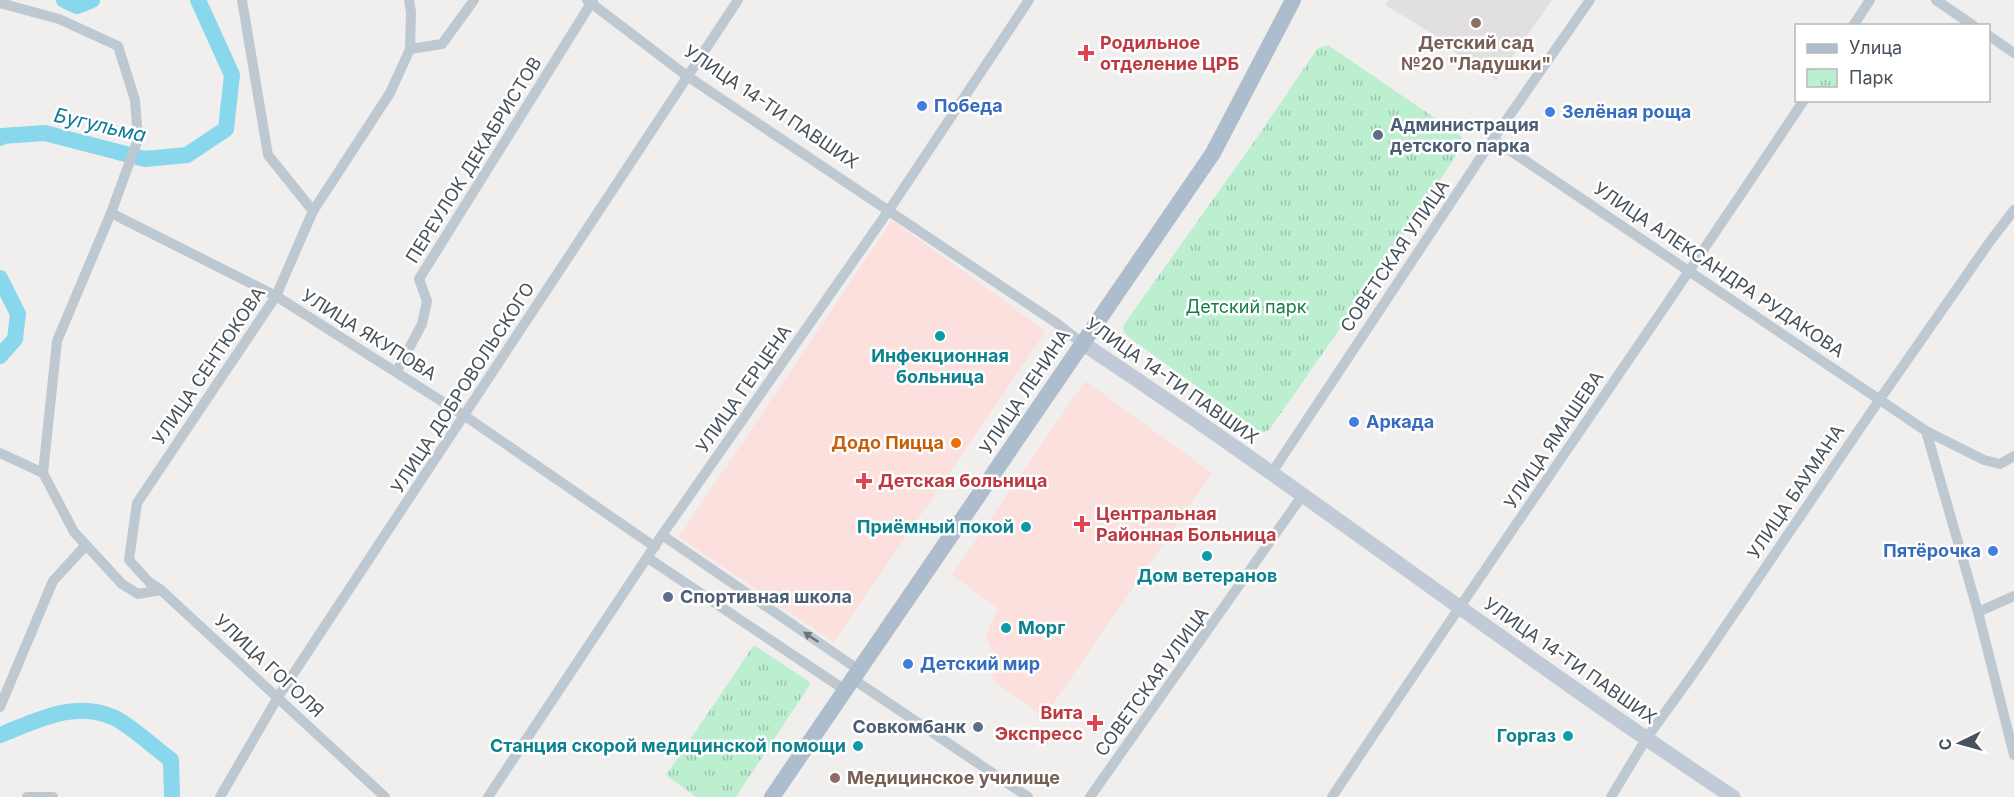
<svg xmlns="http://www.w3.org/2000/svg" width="2014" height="797" viewBox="0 0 2014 797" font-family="Inter,sans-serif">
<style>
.education{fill:#e2dfe0}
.medical{fill:#fbe0dd}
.park{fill:url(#park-tufts)}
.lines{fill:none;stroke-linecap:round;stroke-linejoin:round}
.river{stroke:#88d7ec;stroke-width:16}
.street{stroke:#bec8d0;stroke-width:10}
.secondary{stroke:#c0cbd7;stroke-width:15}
.primary{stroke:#adbdcd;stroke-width:16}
.oneway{fill:#6a757e}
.education-dot{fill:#8d6e63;stroke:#fff;stroke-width:2}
.health-dot{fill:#e0444e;stroke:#fff;stroke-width:2}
.shop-dot{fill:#3f7fe0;stroke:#fff;stroke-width:2}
.service-dot{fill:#5c6f8a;stroke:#fff;stroke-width:2}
.culture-dot{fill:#0f9aa8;stroke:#fff;stroke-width:2}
.food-dot{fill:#e8710a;stroke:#fff;stroke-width:2}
.labels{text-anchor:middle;stroke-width:5;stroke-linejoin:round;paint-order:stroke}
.health-label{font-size:18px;font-weight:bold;fill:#be3a42;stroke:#fff;text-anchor:start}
.education-label{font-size:18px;font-weight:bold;fill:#785e54;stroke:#fff}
.shop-label{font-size:18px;font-weight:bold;fill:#366cbe;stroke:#fff;text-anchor:start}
.street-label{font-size:18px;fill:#46515b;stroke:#fff}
.service-label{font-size:18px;font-weight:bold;fill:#4e5e75;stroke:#fff;text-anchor:start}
.park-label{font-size:18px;fill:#167d4a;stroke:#fff}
.culture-label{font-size:18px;font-weight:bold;fill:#0d838f;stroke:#fff;text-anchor:end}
.food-label{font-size:18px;font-weight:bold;fill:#c56008;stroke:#fff;text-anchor:end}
.water-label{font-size:20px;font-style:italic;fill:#0c7b9a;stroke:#fff}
</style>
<defs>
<pattern id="park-tufts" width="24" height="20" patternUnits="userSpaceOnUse" patternTransform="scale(1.5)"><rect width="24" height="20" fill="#bbefd0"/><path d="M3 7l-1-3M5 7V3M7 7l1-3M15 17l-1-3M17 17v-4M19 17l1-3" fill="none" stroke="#9ac4ac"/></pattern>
</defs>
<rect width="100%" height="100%" fill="#f1eeee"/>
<path class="education" d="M1388,0h164l-56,80 -52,-35 1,-4 -60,-36z"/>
<g class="medical">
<path d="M892,220l154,111 -212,311 -155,-105z"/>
<path d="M1085,381l127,92 -168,244 -53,-38 8,-15 -13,-27 12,-29 -46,-33z"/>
</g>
<g class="park">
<path d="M1328,45l133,91 2,9 -95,144 -99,141 -7,3 -131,-94 -7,-7 -1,-6 138,-194 56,-83z"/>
<path d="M754,645l57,38 -75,114h-40l-30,-22z"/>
</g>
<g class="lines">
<g class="river">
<path d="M64,0l13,6 15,-6"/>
<path d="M0,138l2,-2 43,-3 100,26 42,-4 39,-26 6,-54 -34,-75"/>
<path d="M0,278l18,36 -3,25 -15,17"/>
<path d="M0,735c36,-14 76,-36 115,-17 16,8 41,31 56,42l1,37"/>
</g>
<g class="street">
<path d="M242,0l26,155 45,56"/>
<path d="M409,0l2,12 -1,37"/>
<path d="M587,0l100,76 368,246 27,21"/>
<path d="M1936,0l38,26"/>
<path d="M0,3l59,16 59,27 17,54 3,39 -27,74 -54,128 -14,132 31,59 48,52 16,10 23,-4"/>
<path d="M1853,26l17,-26"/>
<path d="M1988,35l26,18"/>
<path d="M1493,139l433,292 58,29 16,4 14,-8"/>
<path d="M111,213l165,83 189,120 190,131"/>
<path d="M397,371l25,-47 5,-23 -8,-22 174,-279"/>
<path d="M1926,431l52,181 36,143"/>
<path d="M0,453l43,20"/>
<path d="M1271,474l216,-326 103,-148"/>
<path d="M662,535l197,135"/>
<path d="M648,558l197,132"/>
<path d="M1978,612l36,-16"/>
<path d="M853,679l175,118"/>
<path d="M0,707l53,-126 33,-36"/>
<path d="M27,797h26"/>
<path d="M220,797l58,-100 460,-697"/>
<path d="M385,797l-224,-207 -12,-8 -20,-22 8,-57 139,-207 37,-85 77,-118 20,-44 32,-5 32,-44"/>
<path d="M488,797l174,-262 227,-325 140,-210"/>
<path d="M1090,797l212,-301"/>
<path d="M1332,797c155,-234 317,-463 472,-697"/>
<path d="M1611,797l35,-58 49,-68 185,-272 111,-159 23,-30"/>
</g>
<path class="secondary" d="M1082,343c221,146 430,308 651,454"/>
<path class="primary" d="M772,797l441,-644 80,-153"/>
</g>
<defs><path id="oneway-solid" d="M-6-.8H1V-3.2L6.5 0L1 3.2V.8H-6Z" transform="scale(1.5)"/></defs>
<use class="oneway" href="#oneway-solid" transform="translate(811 637) rotate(-146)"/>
<g class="education-dot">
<circle cx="1476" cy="23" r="6"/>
<circle cx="835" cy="778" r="6"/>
</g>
<g class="health-dot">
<path d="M1083 44h6v6h6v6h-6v6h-6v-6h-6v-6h6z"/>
<path d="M861 472h6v6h6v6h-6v6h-6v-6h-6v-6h6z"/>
<path d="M1079 515h6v6h6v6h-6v6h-6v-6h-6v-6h6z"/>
<path d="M1092 714h6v6h6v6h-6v6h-6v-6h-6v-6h6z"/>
</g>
<g class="shop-dot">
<circle cx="922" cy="106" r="6"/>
<circle cx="1550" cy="112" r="6"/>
<circle cx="1354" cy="422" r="6"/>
<circle cx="1993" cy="551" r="6"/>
<circle cx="908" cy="664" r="6"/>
</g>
<g class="service-dot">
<circle cx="1378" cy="135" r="6"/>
<circle cx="668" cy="597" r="6"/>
<circle cx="978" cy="727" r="6"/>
</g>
<g class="culture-dot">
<circle cx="940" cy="336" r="6"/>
<circle cx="1026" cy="527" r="6"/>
<circle cx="1207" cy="556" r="6"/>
<circle cx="1006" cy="628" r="6"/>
<circle cx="1568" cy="736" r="6"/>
<circle cx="858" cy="746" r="6"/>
</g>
<circle class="food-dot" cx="956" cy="443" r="6"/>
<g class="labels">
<g class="health-label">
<text x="1100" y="49">Родильное<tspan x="1100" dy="21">отделение ЦРБ</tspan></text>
<text x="878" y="487">Детская больница</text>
<text x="1096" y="520">Центральная<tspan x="1096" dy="21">Районная Больница</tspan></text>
<text x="1083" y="719" text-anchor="end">Вита<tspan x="1083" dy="21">Экспресс</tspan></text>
</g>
<g class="education-label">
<text x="1476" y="49">Детский сад<tspan x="1476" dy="21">№20 "Ладушки"</tspan></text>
<text x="847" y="784" text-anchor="start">Медицинское училище</text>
</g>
<g class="shop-label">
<text x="934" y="112">Победа</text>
<text x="1562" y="118">Зелёная роща</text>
<text x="1366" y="428">Аркада</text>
<text x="1981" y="557" text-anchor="end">Пятёрочка</text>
<text x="920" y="670">Детский мир</text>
</g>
<g class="street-label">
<text transform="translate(771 107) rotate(34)" y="6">УЛИЦА 14-ТИ ПАВШИХ</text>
<text transform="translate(474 160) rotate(-58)" y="6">ПЕРЕУЛОК ДЕКАБРИСТОВ</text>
<text transform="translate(1395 256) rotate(-56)" y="6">СОВЕТСКАЯ УЛИЦА</text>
<text transform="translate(1719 270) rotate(34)" y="6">УЛИЦА АЛЕКСАНДРА РУДАКОВА</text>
<text transform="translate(369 335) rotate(32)" y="6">УЛИЦА ЯКУПОВА</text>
<text transform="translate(209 366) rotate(-56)" y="6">УЛИЦА СЕНТЮКОВА</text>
<text transform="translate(1172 381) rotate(35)" y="6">УЛИЦА 14-ТИ ПАВШИХ</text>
<text transform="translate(463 388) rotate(-57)" y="6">УЛИЦА ДОБРОВОЛЬСКОГО</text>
<text transform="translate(744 389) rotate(-55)" y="6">УЛИЦА ГЕРЦЕНА</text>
<text transform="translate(1025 392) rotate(-56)" y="6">УЛИЦА ЛЕНИНА</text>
<text transform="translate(1554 440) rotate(-56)" y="6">УЛИЦА ЯМАШЕВА</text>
<text transform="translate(1796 492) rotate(-56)" y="6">УЛИЦА БАУМАНА</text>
<text transform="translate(1570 661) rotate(35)" y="6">УЛИЦА 14-ТИ ПАВШИХ</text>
<text transform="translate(269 666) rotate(43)" y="6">УЛИЦА ГОГОЛЯ</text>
<text transform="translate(1152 682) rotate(-54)" y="6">СОВЕТСКАЯ УЛИЦА</text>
</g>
<g class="service-label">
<text x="1390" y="131">Администрация<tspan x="1390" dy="21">детского парка</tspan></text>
<text x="680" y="603">Спортивная школа</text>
<text x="966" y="733" text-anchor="end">Совкомбанк</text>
</g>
<g class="park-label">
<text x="1246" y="313">Детский парк</text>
</g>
<g class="culture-label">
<text x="940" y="362" text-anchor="middle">Инфекционная<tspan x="940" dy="21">больница</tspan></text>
<text x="1014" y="533">Приёмный покой</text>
<text x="1207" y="582" text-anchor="middle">Дом ветеранов</text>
<text x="1018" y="634" text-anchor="start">Морг</text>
<text x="1556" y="742">Горгаз</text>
<text x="846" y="752">Станция скорой медицинской помощи</text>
</g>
<g class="food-label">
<text x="944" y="449">Додо Пицца</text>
</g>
<g class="water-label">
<text transform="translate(100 125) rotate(13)" y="7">Бугульма</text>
</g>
</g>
<rect x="1795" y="24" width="195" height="78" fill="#ffffff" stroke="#b5b9bd" stroke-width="1.5"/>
<rect x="1807" y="44" width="30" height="9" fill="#adbdcd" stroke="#b5b9bd" stroke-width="1.5"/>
<text x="1849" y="54" font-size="18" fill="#46515b">Улица</text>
<rect x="1807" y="69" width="30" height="18" fill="url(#park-tufts)" stroke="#b5b9bd" stroke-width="1.5"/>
<text x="1849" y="84" font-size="18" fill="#46515b">Парк</text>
<g transform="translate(1960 743) rotate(265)" stroke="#ffffff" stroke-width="4.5" paint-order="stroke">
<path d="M0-4.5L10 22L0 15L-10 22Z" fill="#46515b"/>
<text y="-9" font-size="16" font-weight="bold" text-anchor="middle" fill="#46515b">С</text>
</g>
</svg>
